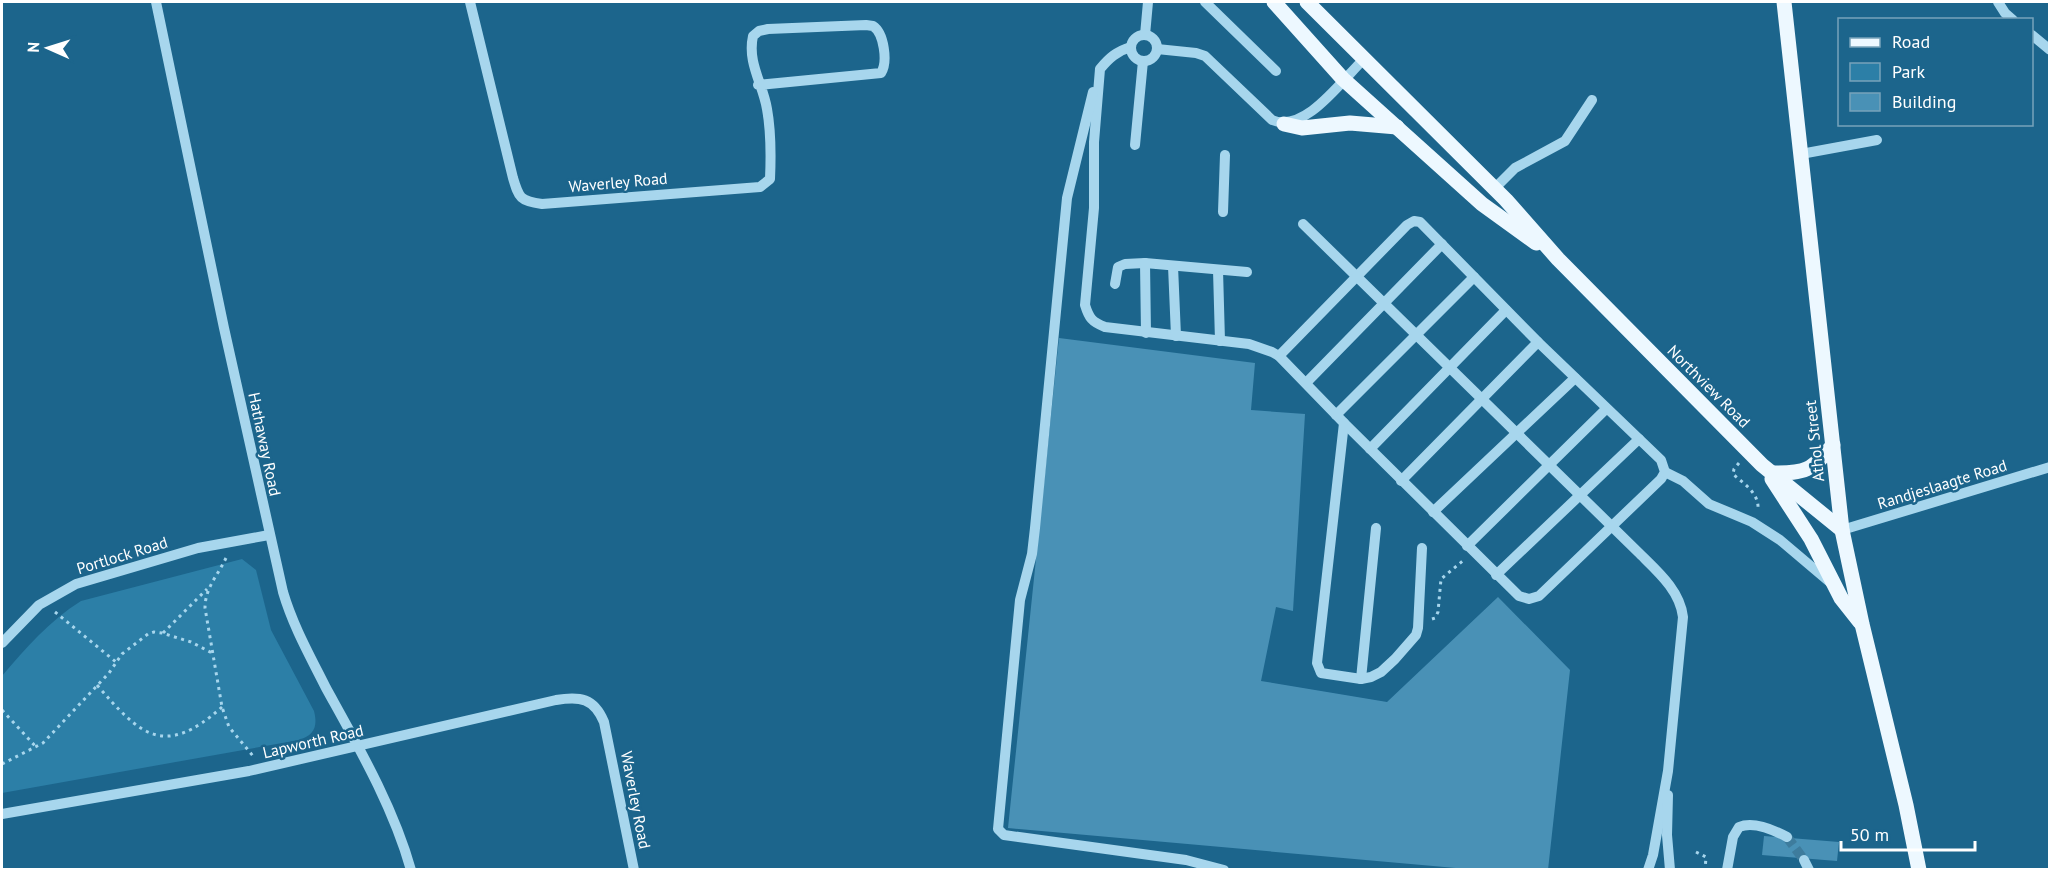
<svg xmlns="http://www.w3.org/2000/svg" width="2051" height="871" viewBox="0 0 2051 871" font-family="'PT Sans',sans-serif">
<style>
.green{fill:#2c7fa7}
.building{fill:#4991b6}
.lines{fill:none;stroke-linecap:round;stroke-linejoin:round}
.minor-tunnel{stroke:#3e7c9d;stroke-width:10;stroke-dasharray:10 5;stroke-linecap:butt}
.path{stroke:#a7d6ed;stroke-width:3;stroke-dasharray:3 4.5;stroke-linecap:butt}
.minor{stroke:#a7d6ed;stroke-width:10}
.major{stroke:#edf8ff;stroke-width:15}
.labels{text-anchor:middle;stroke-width:5;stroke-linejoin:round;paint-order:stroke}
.street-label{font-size:16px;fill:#fff;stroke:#1c658c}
</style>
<rect width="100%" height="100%" fill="#1c658c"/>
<path class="green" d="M242,559l14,11 15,60 43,81c4,16 0,24 -15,29l-297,53v-117c24,-28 47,-55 79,-75z"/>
<g class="building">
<path d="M1059,338l196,25 -4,47 54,4 -12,197 -17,-4 -15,74 126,21 111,-105 72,73 -22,200h-70l-470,-42z"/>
<path d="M1764,836l75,6 -2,19 -75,-6z"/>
</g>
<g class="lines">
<path class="minor-tunnel" d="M1787,837l17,23"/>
<g class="path">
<path d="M1739,463l-5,6 -1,5c11,10 26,19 25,35"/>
<path d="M226,558c-8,17 -21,30 -21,50l17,99 7,20 24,29"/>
<path d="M55,612l61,50"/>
<path d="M1432,619l3,-1 3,-6 3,-33 24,-20"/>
<path d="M163,633l44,-44"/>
<path d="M97,685c43,50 67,74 125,22"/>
<path d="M2,710l34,37"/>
<path d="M2,764l41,-21 66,-70 13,-19 26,-20 6,-2 8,1 29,9 23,12"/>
<path d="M1696,852l10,5 -1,13"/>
</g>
<g class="minor">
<path d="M156,2l68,326 59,264c10,34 27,64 43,96 32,58 67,118 85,182"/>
<path d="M470,2l43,176c6,20 7,23 29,26l218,-17 10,-8c1,-22 1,-48 -3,-70 -4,-25 -20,-46 -14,-73l6,-5 9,-2 98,-4 7,1c11,7 15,36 8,47l-123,12"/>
<path d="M1205,2l71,69"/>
<path d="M1998,2l7,11 8,7"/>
<path d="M1145,35l3,-33"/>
<path d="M2032,35l18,15"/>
<circle cx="1144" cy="48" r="13"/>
<path d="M1131,47c-14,4 -22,11 -31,22l-6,73v66l-9,97c4,13 7,17 20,22l144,17 23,8 7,4 65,67 -27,240 4,10 40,6 10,-2 10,-5 14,-13 21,-24 2,-7 4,-80"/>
<path d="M1157,49l39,4 9,3 67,64c33,14 70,-40 92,-61"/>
<path d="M1093,92l-26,106 -32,330 -3,26 -12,46 -22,229 6,6 182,25 38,10"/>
<path d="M1135,145l8,-84"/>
<path d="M1801,154l76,-14"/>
<path d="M1494,189l21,-21 50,-27 27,-41"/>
<path d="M1223,212l2,-57"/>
<path d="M1303,224l335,328c19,19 42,38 45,65l-15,154 -15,84 -5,15"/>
<path d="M1173,266l3,70"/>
<path d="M1218,270l2,71"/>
<path d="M1115,284l3,-17 7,-3 20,-1"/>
<path d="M1146,333l-1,-70 102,9"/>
<path d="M1279,356l128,-131 7,-4 6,1 118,120 123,118 4,12 -4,7 -122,117 -10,3 -10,-3 -175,-173"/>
<path d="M1306,383l136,-139"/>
<path d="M1336,415l138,-138"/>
<path d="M1370,449l136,-139"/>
<path d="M1665,472l18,9 26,23 43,18 28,18 52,44"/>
<path d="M1401,481l137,-139"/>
<path d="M1433,512l142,-134"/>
<path d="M1842,530l208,-63"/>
<path d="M1467,546l139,-137"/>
<path d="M1496,575l143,-136"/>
<path d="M2,643l37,-38 37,-21 122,-36 71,-13"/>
<path d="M1361,679l15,-151"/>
<path d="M1668,795l-1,40 3,35"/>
<path d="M2,814l247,-43 307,-71c24,-4 38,-2 48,22l30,148"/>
<path d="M1804,860l5,10"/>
<path d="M1727,870l6,-33 6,-10c14,-6 35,3 48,10"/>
</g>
<g class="major">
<path d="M1274,2l69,77 139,125 54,39"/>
<path d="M1307,2l199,198 52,59 204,206 80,65"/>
<path d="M1784,2l58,528 20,94 44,181 13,65"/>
<path d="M1284,124l18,4 48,-5 47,4"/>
<path d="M1772,473c34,0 39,-2 61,-28"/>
<path d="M1772,479l39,60 30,59 19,24"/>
</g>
</g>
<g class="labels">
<g class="street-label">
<text transform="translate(618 182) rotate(-5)" y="6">Waverley Road</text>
<text transform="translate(1709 386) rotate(45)" y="6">Northview Road</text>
<text transform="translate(1814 441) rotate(-96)" y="6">Athol Street</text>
<text transform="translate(265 444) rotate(78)" y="6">Hathaway Road</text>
<text transform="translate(1942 484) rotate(-17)" y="6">Randjeslaagte Road</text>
<text transform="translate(122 555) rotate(-17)" y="6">Portlock Road</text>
<text transform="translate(313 741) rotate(-13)" y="6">Lapworth Road</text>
<text transform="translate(636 800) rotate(79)" y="6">Waverley Road</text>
</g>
</g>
<rect width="2051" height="871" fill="none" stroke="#ffffff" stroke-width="6"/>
<rect x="1838" y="18" width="195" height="108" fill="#1c658c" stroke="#77a3ba" stroke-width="1.5"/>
<rect x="1850" y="38" width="30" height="9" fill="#edf8ff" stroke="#77a3ba" stroke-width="1.5"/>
<text x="1892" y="48" font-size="18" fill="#ffffff">Road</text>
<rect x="1850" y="63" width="30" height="18" fill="#2c7fa7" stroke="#77a3ba" stroke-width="1.5"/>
<text x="1892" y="78" font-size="18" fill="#ffffff">Park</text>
<rect x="1850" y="93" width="30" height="18" fill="#4991b6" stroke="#77a3ba" stroke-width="1.5"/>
<text x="1892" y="108" font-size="18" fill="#ffffff">Building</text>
<g transform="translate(48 48) rotate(273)" stroke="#1c658c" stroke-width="4.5" paint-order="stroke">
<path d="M0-4.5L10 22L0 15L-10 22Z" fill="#ffffff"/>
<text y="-9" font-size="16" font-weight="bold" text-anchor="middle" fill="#ffffff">N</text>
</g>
<path d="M1841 841v9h134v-9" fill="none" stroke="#ffffff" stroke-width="3"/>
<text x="1850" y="841" font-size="18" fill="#ffffff" stroke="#1c658c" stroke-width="4.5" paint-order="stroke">50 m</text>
</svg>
